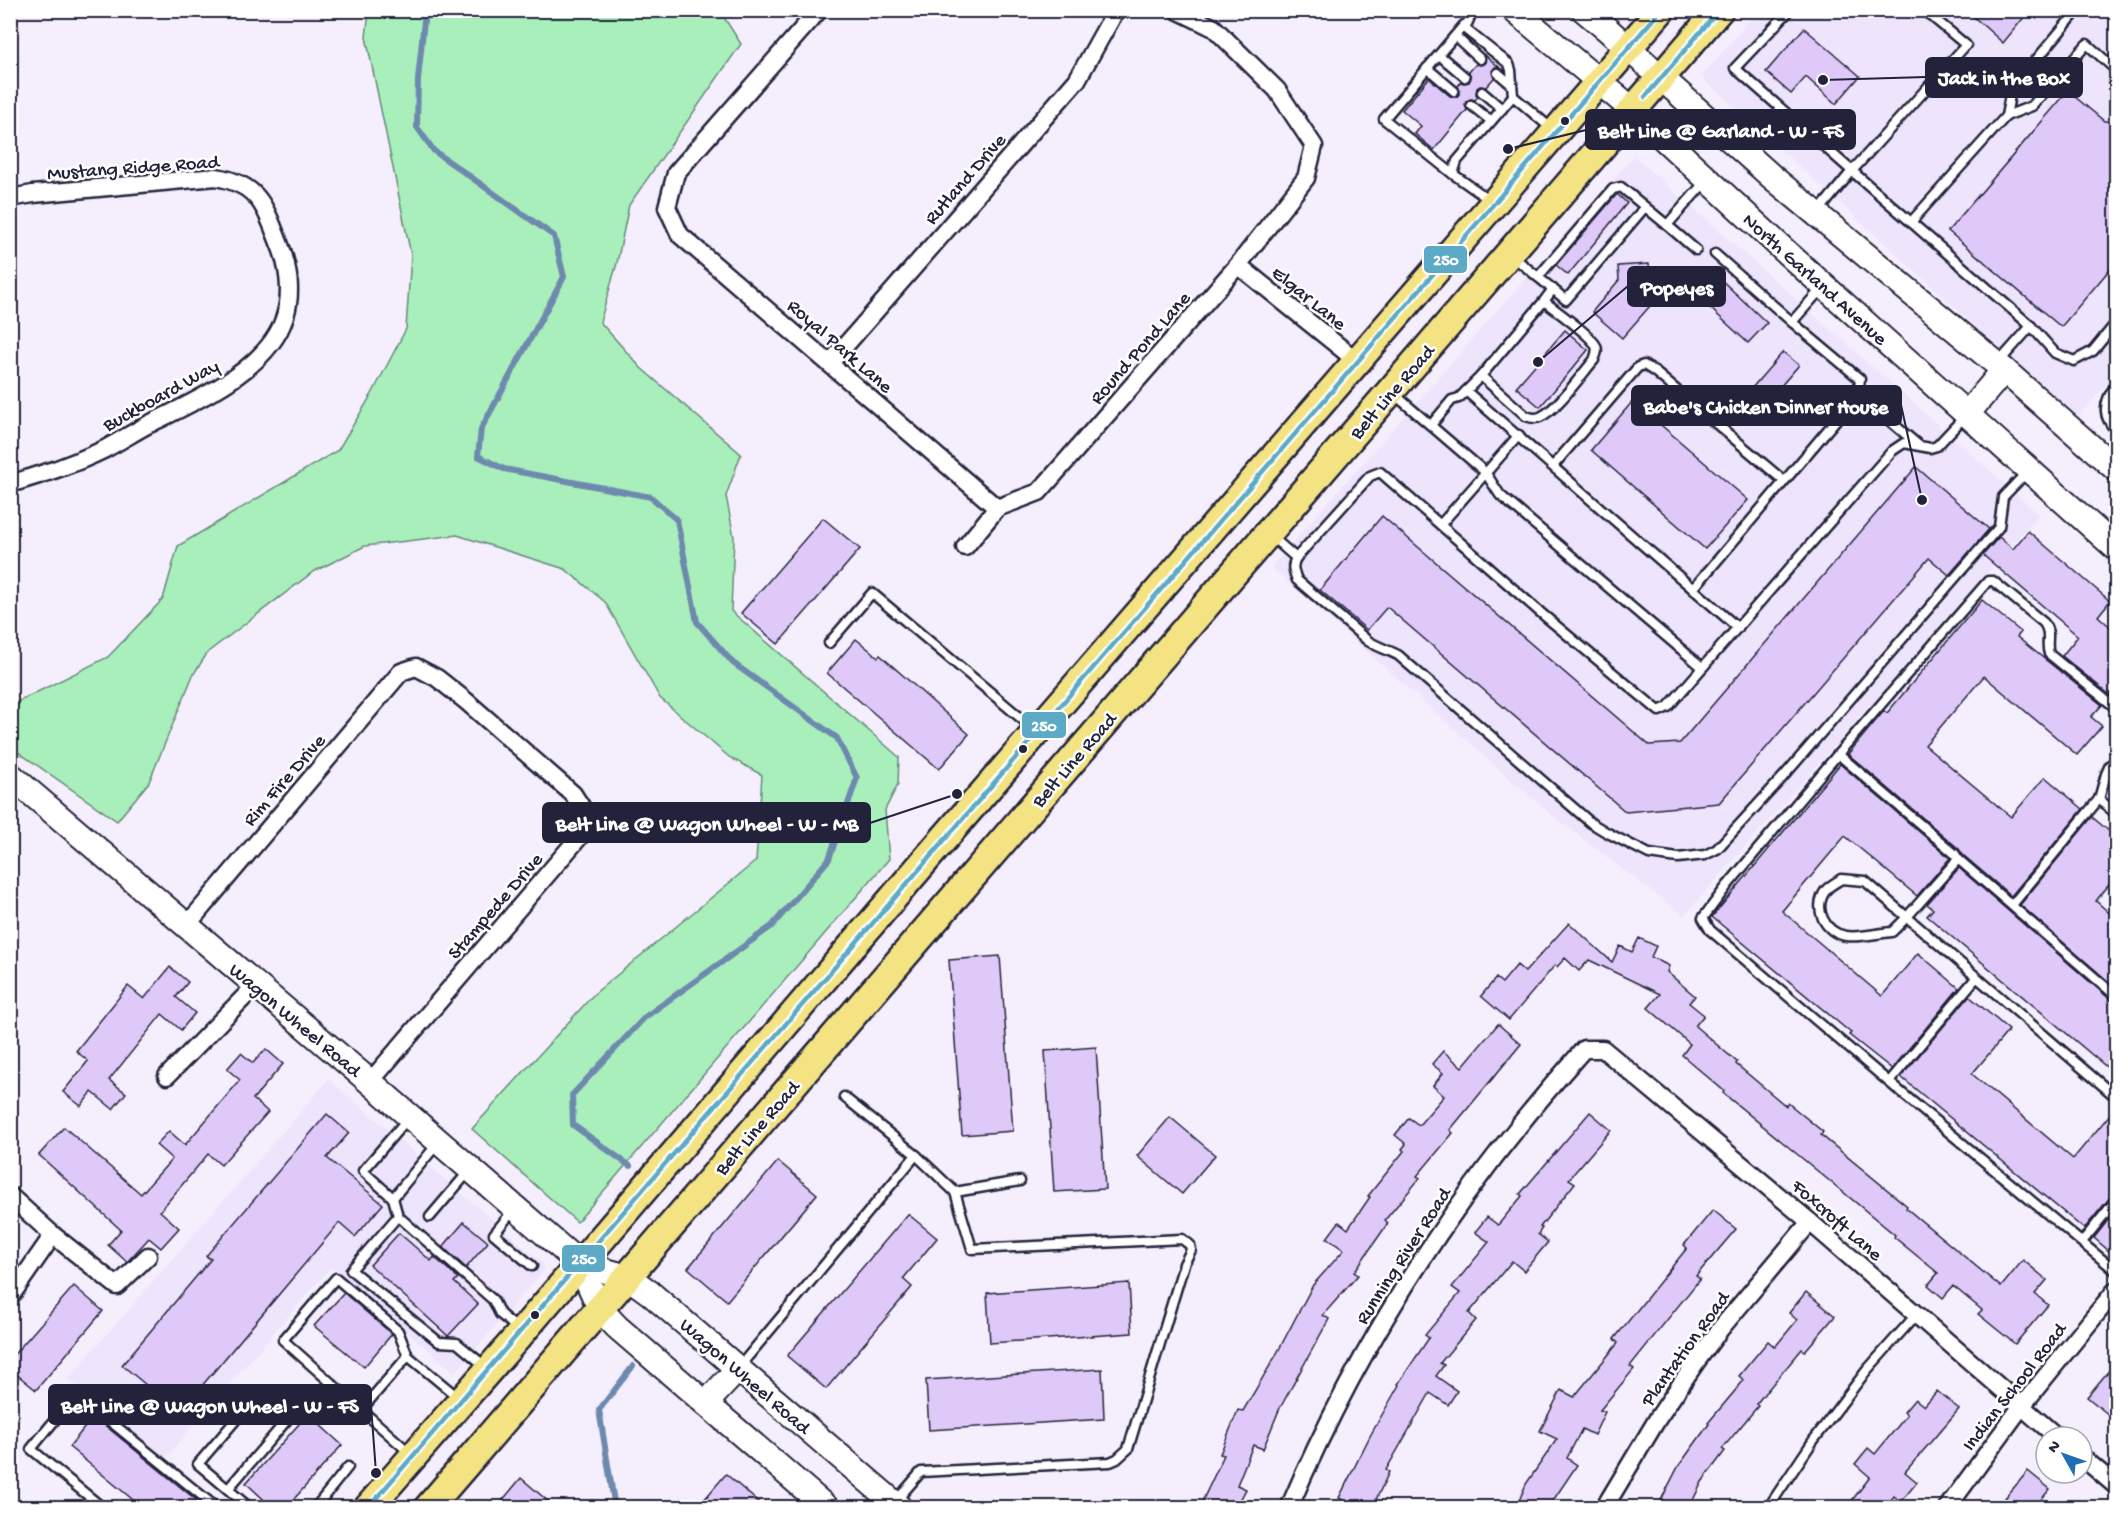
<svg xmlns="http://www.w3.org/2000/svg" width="2127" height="1518" viewBox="0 0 2127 1518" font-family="'Gochi Hand',sans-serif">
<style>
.built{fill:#eee4fc}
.green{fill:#a9efbb;stroke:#66887b;stroke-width:1.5}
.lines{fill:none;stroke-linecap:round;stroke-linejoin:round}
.stream{stroke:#6e89ae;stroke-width:6}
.building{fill:#dfc9f9;stroke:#22223b;stroke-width:1.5}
.lane-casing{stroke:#22223b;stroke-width:13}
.street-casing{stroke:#22223b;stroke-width:21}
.secondary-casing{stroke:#22223b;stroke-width:28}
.primary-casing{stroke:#22223b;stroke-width:32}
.lane{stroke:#fff;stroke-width:8}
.street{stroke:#fff;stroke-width:16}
.secondary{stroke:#fff;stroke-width:24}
.primary{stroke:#f4e382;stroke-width:27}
.bus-1-casing{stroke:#fff;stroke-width:9}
.bus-1{stroke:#5caac5;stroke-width:4.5}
.bus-dot{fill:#22223b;stroke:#fff;stroke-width:2}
.labels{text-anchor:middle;stroke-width:5;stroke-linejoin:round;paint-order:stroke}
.street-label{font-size:20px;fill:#22223b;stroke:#fff}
.leader{fill:none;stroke:#22223b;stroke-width:2}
.callout-dot{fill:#22223b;stroke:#fff;stroke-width:2}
.callout{fill:#22223b;stroke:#22223b;stroke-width:2}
.callout-label{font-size:21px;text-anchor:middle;font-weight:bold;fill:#fff}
.line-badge{stroke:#fff;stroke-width:2}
.badge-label{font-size:16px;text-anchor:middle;font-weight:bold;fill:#fff}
</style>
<rect width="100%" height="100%" fill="#f5effd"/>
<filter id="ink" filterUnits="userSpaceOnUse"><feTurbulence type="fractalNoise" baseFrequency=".0167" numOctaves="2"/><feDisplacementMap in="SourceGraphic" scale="12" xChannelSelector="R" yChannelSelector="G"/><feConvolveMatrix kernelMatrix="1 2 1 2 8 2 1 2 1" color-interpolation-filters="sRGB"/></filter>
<g filter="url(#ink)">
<g class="built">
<path d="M1757,11h359v362l-39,45 -376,-341z"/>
<path d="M1634,156l405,358 -355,402 -135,-103 -278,-246z"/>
<path d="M329,1079l213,184 3,6 -90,104 -124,-106 -166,191 -97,-79z"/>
</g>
<path class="green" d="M369,11h351l21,33 -112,161 -12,58 -17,59 41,46 100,86 -15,42 8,41 -3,74 168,146 -1,27 -13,26 4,49 -312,363 -105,-93 122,-135 162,-133 6,-86 -33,-18 -69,-59 -55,-96 -40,-33 -108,-34 -92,11 -52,26 -105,80 -15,23 -44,107 -32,39 -106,-74v-42l97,-48 55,-58 15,-53 160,-96 34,-56 34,-65 5,-74 -45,-218z"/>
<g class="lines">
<g class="stream">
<path d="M425,10l-7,70 -1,47 17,24 120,85 10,41 -83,152 -3,27 26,13 147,28 26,23 20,102 36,41 104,75 20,40 -28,81 -57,67 -127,91 -73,78 1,30 57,41"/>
<path d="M615,1508l-16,-98 34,-44"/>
</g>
</g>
<g class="building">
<path d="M1966,10h64l-27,33z"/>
<path d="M1804,28l56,48 -24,28 -30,-27 -15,17 -25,-22z"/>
<path d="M1485,55l14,12h-4l-3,4 2,7 -8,9 -6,-1 -3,2 -1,6 2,3 -3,3 -4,-1 -5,2 -1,4 2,5 -33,40 -19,-16 6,-8 -19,-16 27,-32 21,18 7,1 3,-5 -2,-6 3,-4 3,1 5,-1 2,-4 -2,-6 7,-8 5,1 4,-2z"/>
<path d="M2068,91l36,30h12v141l-55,65 -113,-96z"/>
<path d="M1617,194l10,9 -59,72 -12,-10z"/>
<path d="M1649,264l1,15 13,12 -41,47 -30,-26 27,-32 -1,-14z"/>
<path d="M1716,275l51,48 -19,20 -51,-47z"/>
<path d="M1565,330l23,20 -48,57 -24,-20z"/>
<path d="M1783,352l16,13 -33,38 -15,-14z"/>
<path d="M1633,401l115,99 -43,49 -114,-99z"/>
<path d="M1916,467l73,62 -40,46 -20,-17 -210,245 -93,9 -239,-205 -20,23 -47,-40 62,-74 267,229 31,-2z"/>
<path d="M823,518l37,31 -82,95 -37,-31z"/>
<path d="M2028,531l82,70 -12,15 18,16v55l-6,8 -48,-39 16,-20 -95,-81 16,-18 14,12z"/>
<path d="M1982,600l39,32 -4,5 85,68 -11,12 11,9 -25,29 -93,-79 -59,69 86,72 34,-40 38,32 -72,87 -48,-41 -4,-6 -111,-95 36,-43 3,2z"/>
<path d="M856,639l22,18 2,-2 89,79 -30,35 -112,-96z"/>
<path d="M1840,764l110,94 -33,38 -72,-60 -63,75 100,85 36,-43 41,35 -67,81 -43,-34 2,-2 -139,-116z"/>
<path d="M2092,817l24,20v39l-20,25 20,18v69l-96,-83z"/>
<path d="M1959,868l153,133 4,1v73l-189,-159 6,-7 -6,-5z"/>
<path d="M1569,923l43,39 8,-16 12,6 7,-14 17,8 -5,11 18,9 -2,6 28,24 -6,7 15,12 -9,11 42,36 -1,2 50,42 2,-3 35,29 -2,3 86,71 -1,2 95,79 22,-27 24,20 -12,14 13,11 -33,39 -37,-30 4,-4 -29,-24 -10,12 -15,-13 10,-12 -44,-36 1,-2 -172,-142 1,-2 -42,-36 8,-11 -42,-36 12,-14 -71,-34 -10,11 -14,-13 -8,9 -2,-2 -46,55 -28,-24 15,-18 6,5 15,-18 8,7z"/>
<path d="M1000,956l13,175 -51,4 -13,-175z"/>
<path d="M170,967l18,15 -12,15 19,16 -14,17 -19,-16 -53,66 17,13 -13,16 -21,-17 -11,14 -18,-14 25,-31 -12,-10 52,-65 16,13z"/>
<path d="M1969,996l40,34 -37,44 101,85 43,-52v87l-5,2 -27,33 -183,-152z"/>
<path d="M1498,1024l23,20 -71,86 3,3 -36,43 3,2 -35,42 3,3 -34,49 4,3 -35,40 6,4 -50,91 -16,39 -10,-4 -16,40 9,4 -10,19h-37l25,-53 -4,-1 18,-44 5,1 32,-54 38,-72 31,-35 -17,-12 12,-16 9,7 22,-32 -2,-1 36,-45 -2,-2 4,-5 -11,-9 14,-17 10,7 25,-29 -11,-10 10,-13 -11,-9 11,-13 19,16z"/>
<path d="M1096,1047l9,142 -51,3 -9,-141z"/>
<path d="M266,1049l17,15 -30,35 15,13 -47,53 -13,-11 -48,57 19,17 -18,20 -12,-10 -22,24 -19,-17 13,-15 -82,-75 25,-28 77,67 31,-35 -16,-14 13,-14 16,14 55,-65 -13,-11 14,-16 12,10z"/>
<path d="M1590,1112l21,18 -42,49 6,4 -35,44 2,1 -4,6 10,8 -24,29 -12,-10 -43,52 7,7 -36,43 4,2 -8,11 21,15 -9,14 -18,-12 -44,77 3,2 -17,36h-13l-20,-10 31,-62 29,-51 -1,-1 31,-46 -4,-3 35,-42 -8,-6 37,-45 -14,-10 12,-15 11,8 24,-29 -2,-2z"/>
<path d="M327,1114l22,19 -22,25 56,46 -28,33 -16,-14 -165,196 -21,-18 5,-6 -36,-30 89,-106 -5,-3z"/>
<path d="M1170,1117l45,38 -33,39 -45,-38z"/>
<path d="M778,1161l39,33 -90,107 -39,-33z"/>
<path d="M1713,1210l23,19 -40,47 4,3 -70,87 4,3 -34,41 5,2 -11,23 -12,-6 -15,29 10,7 -29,43h-32l10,-24 31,-45 -17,-8 21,-41 13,7 44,-54 -4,-4 73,-91 -3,-3z"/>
<path d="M2116,1210v47l-22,-19z"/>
<path d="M908,1214l29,24 -34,41 9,8 -86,102 -39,-33z"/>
<path d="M464,1222l24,20 -22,26 -23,-21z"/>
<path d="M399,1233l32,28 3,-4 24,21 -4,4 24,22 -30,32 -78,-71z"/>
<path d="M1129,1283l3,50 -142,10 -3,-50z"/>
<path d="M74,1286l29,25 -67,79 -26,-21v-10z"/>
<path d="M1806,1292l29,24 -30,35 -3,-2 -46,55 2,2 -36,43 3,2 -23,31 -13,26h-32l21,-41 31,-43 -1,-1 36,-43 -5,-4 29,-35 7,6 22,-27 -8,-7z"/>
<path d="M344,1293l48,41 -28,33 -50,-41z"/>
<path d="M2116,1362v59l-29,-24z"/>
<path d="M1102,1369l2,50 -175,11 -3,-50z"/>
<path d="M1937,1391l22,18 -54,63 12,10 -16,20 -7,-6 -9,12h-39l24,-31 -15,-13 13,-16 7,6 32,-39 -3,-3 11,-13 9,7z"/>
<path d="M308,1414l34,31 -56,63h-13l-27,-25z"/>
<path d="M93,1417l9,6 104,85h-63l-74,-61z"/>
<path d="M2028,1471l22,18 -16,19h-17l-12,-10z"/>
<path d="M726,1474l39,34h-68z"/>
<path d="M521,1478l35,30h-60z"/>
</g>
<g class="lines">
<defs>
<g id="lane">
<path d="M1473,10l-8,19 44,35 2,6 2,26"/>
<path d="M1790,10l-55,58 117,103 114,-126 -42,-35"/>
<path d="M1455,36l25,23"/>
<path d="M1439,55l26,22"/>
<path d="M1427,68l27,23"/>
<path d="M1498,73l14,12"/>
<path d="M1482,92l20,17"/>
<path d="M1471,105l20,16"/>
<path d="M2006,116l5,-26 67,-80"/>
<path d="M1453,174l-69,-55 80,-94"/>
<path d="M1491,201l-38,-27 4,-13 56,-65 40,34"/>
<path d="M1818,212l34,-41 179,155 -32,36"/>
<path d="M1911,222l95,-106 26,-10 55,-62 29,26"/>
<path d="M1696,250l-29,-25 38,-43"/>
<path d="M1715,254l77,68"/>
<path d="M1511,255l27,22 75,-88 8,-2 46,38"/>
<path d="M1538,277l28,23 79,-93"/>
<path d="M1544,301c11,9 47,34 52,45 2,5 0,9 -2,14 -12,14 -38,51 -54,57 -5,2 -9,1 -14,-1l-45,-40 63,-75 9,-12"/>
<path d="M2031,326l24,27 19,8 19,-10 23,-28"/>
<path d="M2116,385c-12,16 -15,31 0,45"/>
<path d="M1466,391l272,237"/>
<path d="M1393,393l92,79 15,23 202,172"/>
<path d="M1858,394l59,50"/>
<path d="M1431,425l21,-25 7,-2 22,-22"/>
<path d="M1553,466l85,-99 6,-2 11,7 129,109"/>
<path d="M1441,524l78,-89"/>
<path d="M1270,535l26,23c-5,8 -2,14 1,22l71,61c10,6 20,9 30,14l193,168 15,9 43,22 29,4 27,-3 12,-6 66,-72 216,-250 4,-30 24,-25"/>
<path d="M1296,558l74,-82 10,-4 161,141 118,98 9,-4 224,-256 12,-8 26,5 7,-2 29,-31"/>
<path d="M1693,589l165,-195 2,-15 -68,-57 30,-34"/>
<path d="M829,643l43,-50 162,136"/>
<path d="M1838,754l150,-173h5l51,42c8,12 1,18 5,31l67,54"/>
<path d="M2099,799l17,15"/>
<path d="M1958,859l158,137"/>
<path d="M2012,905l87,-106 7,-25 4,-9 6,-4"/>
<path d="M1889,1082l87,-104"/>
<path d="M2116,1097l-251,-216 -24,-2c-4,3 -12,7 -15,11 -14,18 -1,43 20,46 14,2 32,-3 46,-4l14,-14 52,-59 -3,-5 -117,-100 -111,132 -24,32 7,12 193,164 213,177"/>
<path d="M409,1117l-46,54 30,27 45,-55"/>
<path d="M955,1192l65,-11"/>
<path d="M393,1198l5,18"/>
<path d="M515,1208l-21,26 38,32"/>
<path d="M430,1217l40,-47"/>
<path d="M2082,1242l34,-42"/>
<path d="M408,1356l-10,-25 -62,-53 -53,62 128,114"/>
<path d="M740,1366l176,-211 -72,-58"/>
<path d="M486,1367l-29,-24 -18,-1 -88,-72 47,-54 95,84 7,14 19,16"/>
<path d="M362,1409l46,-53 52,43"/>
<path d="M228,1489l59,-69 -29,-26 -60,70 52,44"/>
<path d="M896,1501l25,-29 189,-10 7,-3 11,-10 56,-185 7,-14 -1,-5 -8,-6 -210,10 -17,-57 -39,-37"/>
<path d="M103,1508l-72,-59 42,-51 33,20 111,90"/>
<path d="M315,1508l33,-41"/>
<path d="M1768,1508l45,-67 54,-71 49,-55"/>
</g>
<g id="street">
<path d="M819,10l-143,163 -9,34 13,28 317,273"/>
<path d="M10,198l23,-4 183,-17c41,7 48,27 62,63 10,23 15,52 7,76 -15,53 -91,86 -136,108 -15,8 -29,17 -44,25 -30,15 -63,25 -95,35"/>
<path d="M1238,265l119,96"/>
<path d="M830,363l247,-283 39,-70"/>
<path d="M965,547l32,-39 42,-16 199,-227 68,-87 8,-32 -37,-56 -63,-62 -37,-18"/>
<path d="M187,925l214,-253 15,-5 21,11 29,23 107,93 9,14 4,13 -5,14 -211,247"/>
<path d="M167,1076l89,-91"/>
<path d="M10,1196l43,39 64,51 31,-30"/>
<path d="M10,1297l43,-62"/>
<path d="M2082,1457l34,29"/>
<path d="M1289,1508c72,-169 173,-323 295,-459h19l207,173 247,215"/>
<path d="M1604,1508l54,-90 38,-56 25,-34 89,-106"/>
<path d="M1947,1508l74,-101 94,-116"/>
</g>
<g id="secondary">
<path d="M1514,10l120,101 152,141 330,296"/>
<path d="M1584,10l24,20 164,147 232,193 112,99"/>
<path d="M1967,414l37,-44"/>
<path d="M10,775l360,307 210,182 20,45 17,18 210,181"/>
<path d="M580,1264l48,13 22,16 250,215"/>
<path d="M706,1403l32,-34"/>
</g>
<g id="primary">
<path d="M368,1508l153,-175 414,-484 726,-839"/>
<path d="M428,1508l1291,-1498"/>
</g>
</defs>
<use href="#lane" class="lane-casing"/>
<use href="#street" class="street-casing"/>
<use href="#secondary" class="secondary-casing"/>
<use href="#primary" class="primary-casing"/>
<use href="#lane" class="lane"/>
<use href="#street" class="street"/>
<use href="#secondary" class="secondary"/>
<use href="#primary" class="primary"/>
<defs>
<g id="bus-1">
<path d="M1645,97l74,-87"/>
<path d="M368,1508l1293,-1498"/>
</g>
</defs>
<use href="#bus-1" class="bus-1-casing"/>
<use href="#bus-1" class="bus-1"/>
</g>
</g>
<g class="bus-dot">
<circle cx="1565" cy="121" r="5"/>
<circle cx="1023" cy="749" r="5"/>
<circle cx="535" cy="1315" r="5"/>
</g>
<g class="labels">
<g class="street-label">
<text transform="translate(133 166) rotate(-4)" y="7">Mustang Ridge Road</text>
<text transform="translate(964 178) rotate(-49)" y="7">Rutland Drive</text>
<text transform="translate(1816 278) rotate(42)" y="7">North Garland Avenue</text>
<text transform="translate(1310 297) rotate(39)" y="7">Elgar Lane</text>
<text transform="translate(841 345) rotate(41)" y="7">Royal Park Lane</text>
<text transform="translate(1139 347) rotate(-49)" y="7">Round Pond Lane</text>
<text transform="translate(1391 391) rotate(-49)" y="7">Belt Line Road</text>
<text transform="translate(160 394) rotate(-29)" y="7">Buckboard Way</text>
<text transform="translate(1073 759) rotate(-49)" y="7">Belt Line Road</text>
<text transform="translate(283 779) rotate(-49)" y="7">Rim Fire Drive</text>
<text transform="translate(494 905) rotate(-49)" y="7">Stampede Drive</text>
<text transform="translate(296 1019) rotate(40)" y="7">Wagon Wheel Road</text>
<text transform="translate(756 1127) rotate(-49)" y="7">Belt Line Road</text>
<text transform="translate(1838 1219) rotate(41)" y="7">Foxcroft Lane</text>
<text transform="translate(1402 1255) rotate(-57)" y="7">Running River Road</text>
<text transform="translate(1684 1348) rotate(-54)" y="7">Plantation Road</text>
<text transform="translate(746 1375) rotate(41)" y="7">Wagon Wheel Road</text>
<text transform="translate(2013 1386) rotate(-52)" y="7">Indian School Road</text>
</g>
</g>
<path class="leader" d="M1823 80L1926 77M1508 149L1586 130M1538 362L1628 286M1922 500L1901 405M957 794L870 823M376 1473L371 1405"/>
<g class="callout-dot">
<circle cx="1823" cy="80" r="6"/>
<circle cx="1508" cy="149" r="6"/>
<circle cx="1538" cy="362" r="6"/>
<circle cx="1922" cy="500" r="6"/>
<circle cx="957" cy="794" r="6"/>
<circle cx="376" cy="1473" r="6"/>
</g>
<g class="callout">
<rect x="1926" y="58" width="156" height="39" rx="6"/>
<rect x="1586" y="110" width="269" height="39" rx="6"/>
<rect x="1628" y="267" width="97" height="39" rx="6"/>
<rect x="1632" y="386" width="269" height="39" rx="6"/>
<rect x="543" y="803" width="327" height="39" rx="6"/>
<rect x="49" y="1385" width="322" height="39" rx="6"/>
</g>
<g class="callout-label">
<text x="2004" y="84">Jack in the Box</text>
<text x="1721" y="137">Belt Line @ Garland - W - FS</text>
<text x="1677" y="294">Popeyes</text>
<text x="1766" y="413">Babe's Chicken Dinner House</text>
<text x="707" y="830">Belt Line @ Wagon Wheel - W - MB</text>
<text x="210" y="1412">Belt Line @ Wagon Wheel - W - FS</text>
</g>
<g class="line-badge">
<rect x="1423" y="245" width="45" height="29" rx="6" fill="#5caac5"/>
<rect x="1021" y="711" width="46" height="28" rx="6" fill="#5caac5"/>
<rect x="561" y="1244" width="45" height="29" rx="6" fill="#5caac5"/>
</g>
<g class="badge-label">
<text x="1446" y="265">250</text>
<text x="1044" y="731">250</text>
<text x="584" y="1264">250</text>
</g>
<rect width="2127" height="1518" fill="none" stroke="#fff" stroke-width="36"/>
<rect x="18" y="18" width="2091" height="1482" fill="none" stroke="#22223b" stroke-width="2" filter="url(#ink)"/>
<g transform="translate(2064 1455) rotate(310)"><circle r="28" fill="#ffffff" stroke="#a7a7b1" stroke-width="1.5"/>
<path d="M0-4.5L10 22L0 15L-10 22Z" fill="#1f6fb2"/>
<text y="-9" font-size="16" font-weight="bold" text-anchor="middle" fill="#22223b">N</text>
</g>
</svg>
